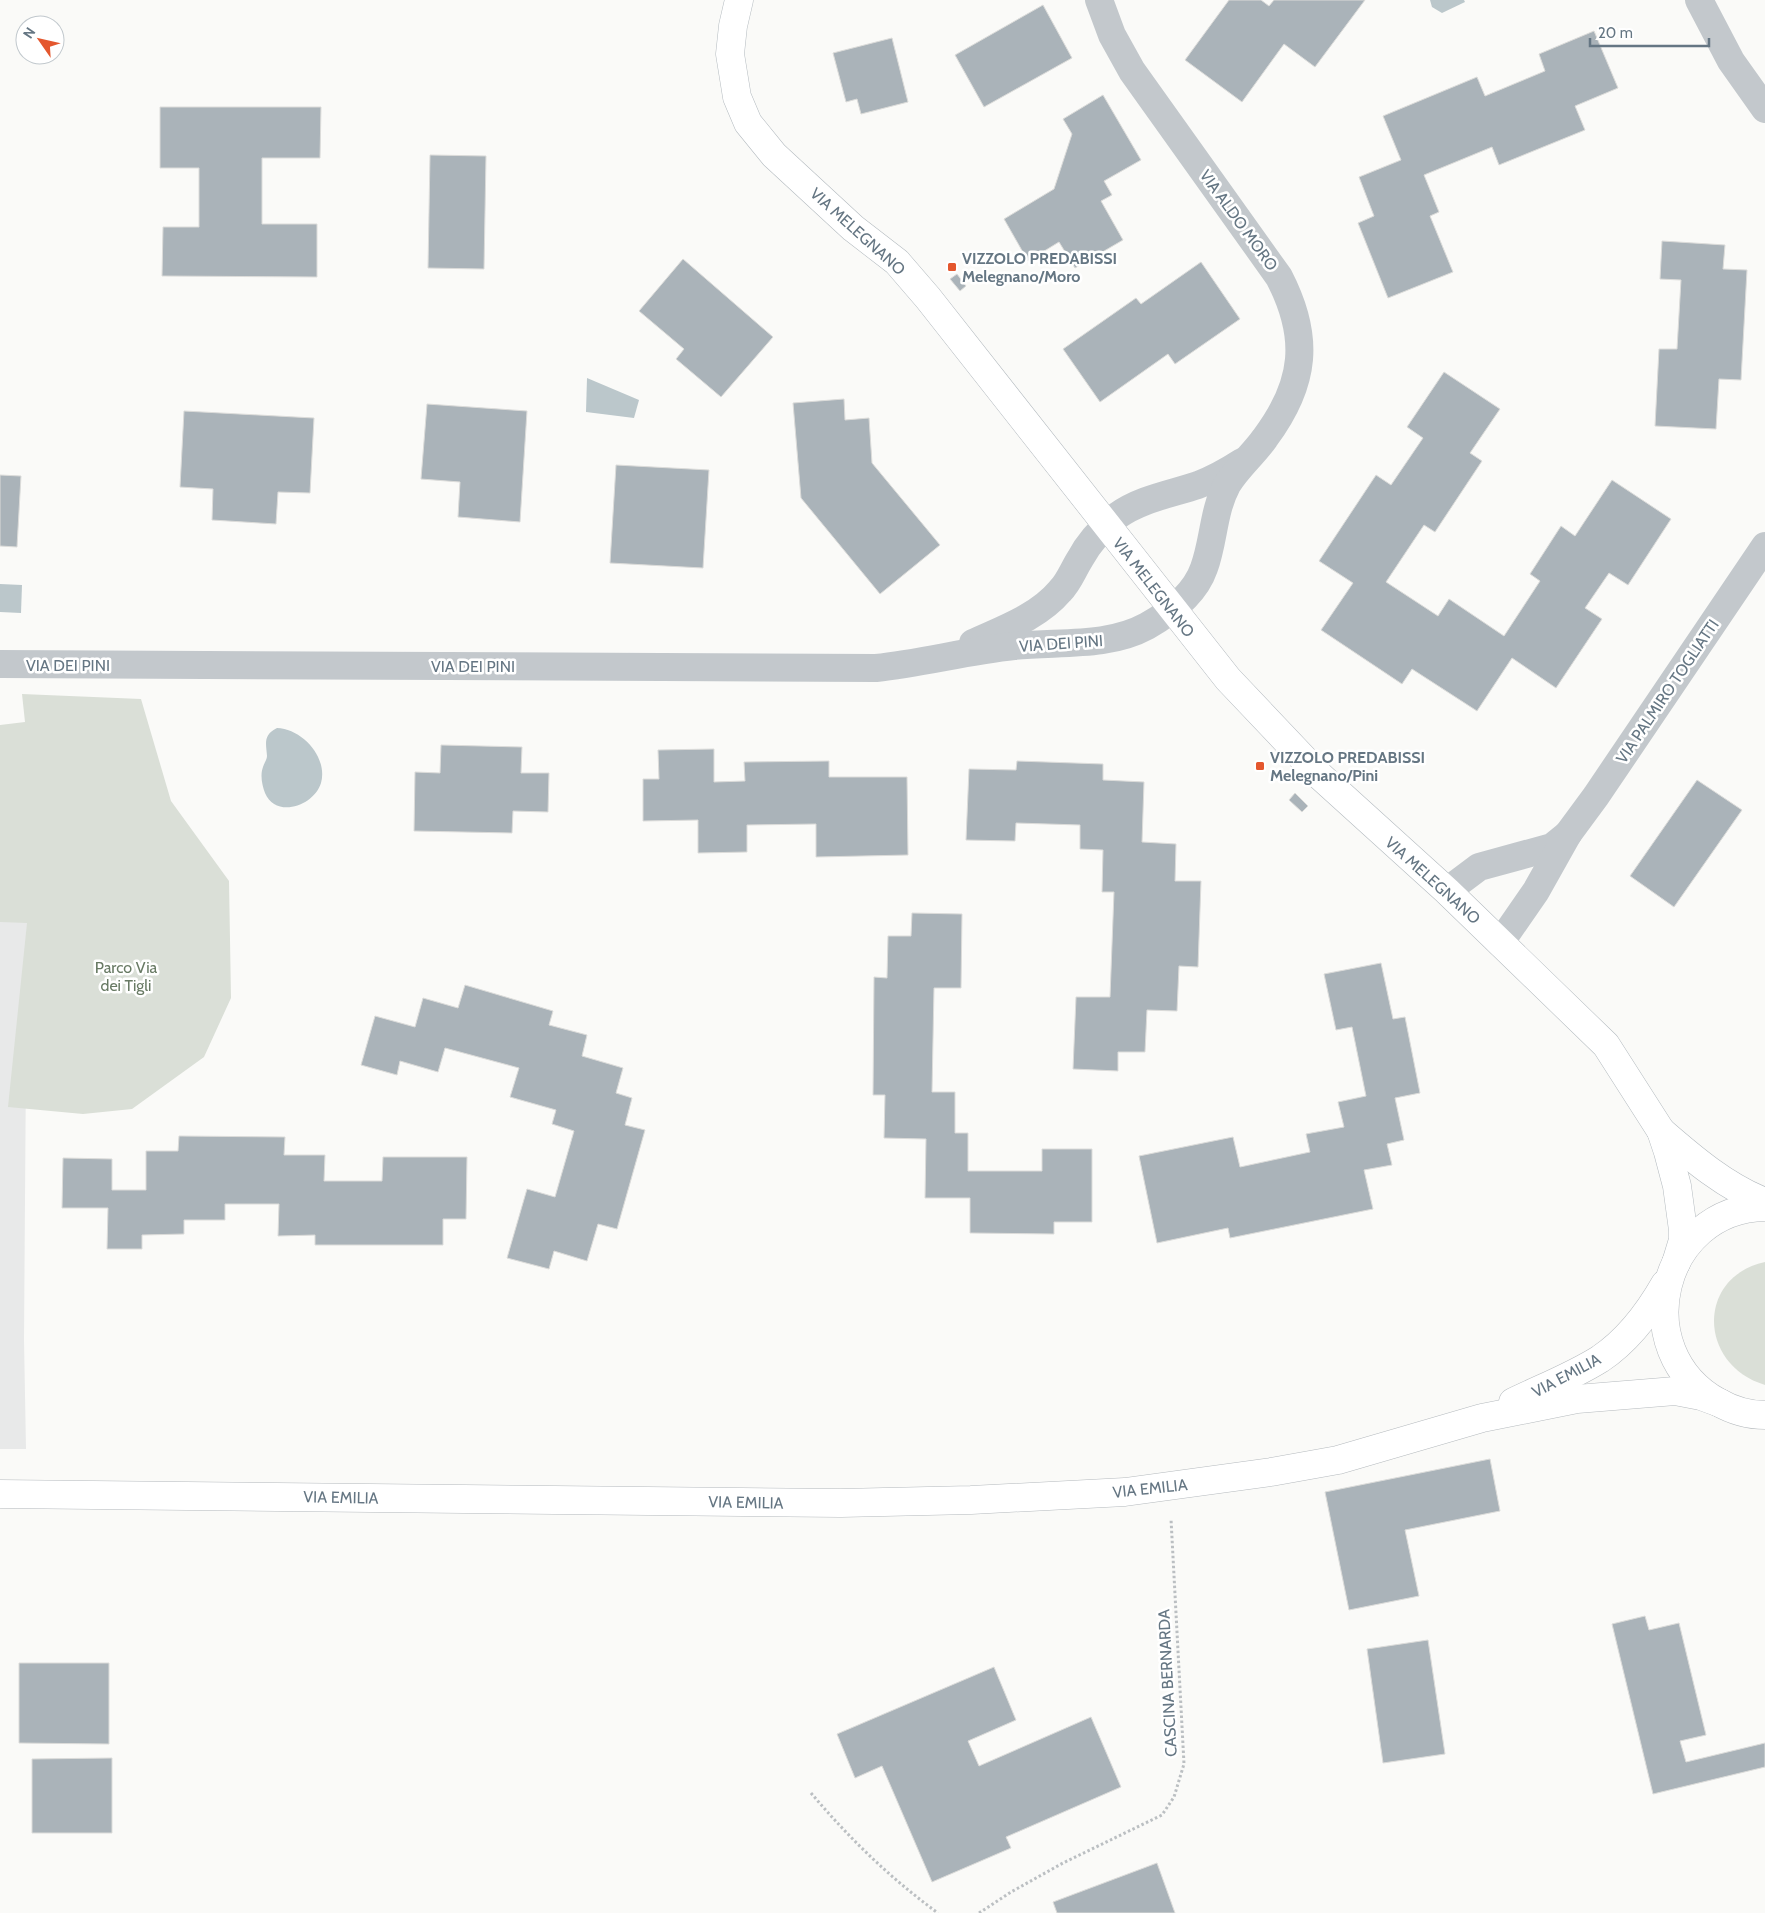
<svg xmlns="http://www.w3.org/2000/svg" width="1765" height="1913" viewBox="0 0 1765 1913" font-family="Cabin,sans-serif">
<style>
.built{fill:#e8e9e9}
.green{fill:#dadfd7}
.water{fill:#bbc7cb}
.building{fill:#aab3b9;stroke:#dcdcda}
.lines{fill:none;stroke-linecap:round;stroke-linejoin:round}
.secondary-casing{stroke:#b3babf;stroke-width:29}
.primary-casing{stroke:#b5babe;stroke-width:29}
.path{stroke:#bbbfc2;stroke-width:3;stroke-dasharray:2.5 2.5;stroke-linecap:butt}
.street{stroke:#c3c8cc;stroke-width:28}
.secondary{stroke:#fff;stroke-width:28}
.primary{stroke:#fff;stroke-width:28}
.poi-dot{fill:#e4572e;stroke:#fff;stroke-width:2}
.labels{text-anchor:middle;stroke-width:5;stroke-linejoin:round;paint-order:stroke}
.street-label{font-size:16px;fill:#657683;stroke:#fff}
.poi-label{font-size:16px;font-weight:bold;fill:#657683;stroke:#fff;text-anchor:start}
.park-label{font-size:16px;fill:#687a64;stroke:#fff}
</style>
<rect width="100%" height="100%" fill="#fafaf8"/>
<path class="built" d="M0,922h27l-3,418 2,109h-26z"/>
<g class="green">
<path d="M22,694l119,5 30,102 58,80 2,117 -27,59 -72,52 -49,5 -75,-7 19,-184 -27,-1v-197l25,-3z"/>
<path d="M1765,1262v123c-67,-20 -69,-108 0,-123z"/>
</g>
<g class="water">
<path d="M1430,0h34l1,2 -23,11 -10,-6z"/>
<path d="M587,378l52,22 -5,18 -48,-6z"/>
<path d="M0,584l22,1 -1,28 -21,-1z"/>
<path d="M277,728c26,1 51,30 44,55 -7,23 -45,36 -56,10 -3,-8 -5,-18 -2,-26 1,-4 4,-7 4,-11 -1,-13 -4,-21 10,-28z"/>
</g>
<g class="building">
<path d="M1229,0h32l8,6 5,-6h91l-50,67 -31,-23 -42,58 -57,-42z"/>
<path d="M1043,5l29,53 -88,49 -29,-52z"/>
<path d="M1594,31l24,57 -43,18 10,24 -86,35 -7,-18 -68,28 15,37 -9,4 23,56 -65,26 -30,-75 16,-7 -15,-39 42,-17 -18,-44 94,-39 8,19 60,-25 -6,-17z"/>
<path d="M892,38l16,64 -47,12 -4,-15 -11,3 -13,-49z"/>
<path d="M1103,95l38,65 -37,21 8,14 -11,6 22,39 -48,28 -16,-26 -31,19 -24,-42 50,-30 18,-55 -9,-15z"/>
<path d="M160,107h161l-1,51h-58v66h55v53l-155,-1 1,-49h36v-59h-39z"/>
<path d="M430,155l56,1 -2,113 -56,-1z"/>
<path d="M1662,241l63,4 -2,24 24,1 -6,110 -22,-1 -3,50 -61,-3 4,-77h18l4,-69 -21,-1z"/>
<path d="M683,259l90,78 -52,60 -45,-38 8,-10 -45,-38z"/>
<path d="M1201,262l39,57 -65,45 -7,-10 -68,48 -37,-53 73,-51 5,6z"/>
<path d="M957,274l9,12 -6,5 -10,-12z"/>
<path d="M1444,372l56,37 -30,44 12,8 -47,71 -11,-7 -38,57 52,34 11,-17 55,37 36,-55 -10,-7 31,-48 14,10 37,-56 59,39 -43,66 -19,-12 -24,35 17,11 -46,69 -44,-30 -35,53 -65,-42 -10,15 -81,-54 32,-47 -34,-22 57,-86 15,10 32,-47 -16,-11z"/>
<path d="M844,399l1,21 24,-2 3,45 68,82 -60,49 -79,-96 -8,-95z"/>
<path d="M427,404l100,7 -7,111 -62,-5 2,-35 -39,-3z"/>
<path d="M184,411l130,7 -4,75 -32,-1 -2,32 -64,-4 1,-31 -33,-2z"/>
<path d="M616,465l93,5 -6,98 -93,-5z"/>
<path d="M0,475l21,1 -4,71 -17,-1z"/>
<path d="M441,745l81,2 -1,26h28l-1,39 -35,-1 -1,22 -98,-2 1,-59 25,1z"/>
<path d="M714,749v33l31,-1 -1,-19 85,-1v16h78l1,78 -92,2v-33l-69,1v27l-49,1v-33l-55,1v-42h16l-1,-29z"/>
<path d="M1017,761l86,3v16l41,2 -2,60 34,2 -1,37h26l-3,86 -19,-1 -2,45 -30,-1 -2,42h-27v19l-45,-2 3,-72h34l4,-105h-12l1,-42 -23,-1v-24l-64,-2 -1,18 -49,-1 3,-71 47,1z"/>
<path d="M1697,780l45,30 -68,97 -44,-31z"/>
<path d="M1295,793l13,13 -6,6 -13,-12z"/>
<path d="M912,913l50,1 -1,74h-27l-2,104h23v41h13v38h74v-22h50v73h-38v12l-84,-1v-35h-45l1,-59 -42,-1 1,-43h-12l1,-118 13,1 1,-42h23z"/>
<path d="M1381,963l12,56 12,-2 15,76 -25,5 9,42 -17,4 5,21 -28,5 9,39 -143,29 -2,-10 -71,15 -18,-87 94,-19 7,30 70,-15 -4,-18 38,-7 -6,-25 28,-6 -14,-69 -16,3 -12,-56z"/>
<path d="M465,985l88,26 -4,14 38,10 -5,21 41,12 -7,25 16,5 -7,27 20,5 -28,99 -19,-5 -11,37 -33,-10 -5,18 -42,-11 20,-69 28,8 19,-66 -22,-7 4,-14 -46,-13 9,-29 -74,-20 -7,24 -38,-11 -3,14 -36,-10 14,-49 40,11 8,-29 35,10z"/>
<path d="M179,1136l106,1 -1,18h41l-1,26h58l1,-24h84l-1,62h-23v26h-128v-10l-37,1 1,-32h-54v16h-41v14l-42,1v14h-35l1,-41h-46l1,-50 49,1v31h34v-39h32z"/>
<path d="M1490,1459l10,52 -95,19 14,66 -70,14 -24,-118z"/>
<path d="M1645,1616l4,14 30,-7 27,112 -26,6 6,21 79,-19v24l-112,27 -41,-170z"/>
<path d="M1428,1640l17,114 -62,9 -16,-114z"/>
<path d="M19,1663h90v81l-90,-1z"/>
<path d="M994,1667l22,53 -48,21 11,25 112,-49 30,70 -115,50 5,11 -79,34 -50,-116 -27,12 -18,-44z"/>
<path d="M112,1758v75h-80v-74z"/>
<path d="M1157,1863l18,50h-118l-4,-11z"/>
</g>
<g class="lines">
<defs>
<g id="secondary">
<path d="M739,0l-6,26 -3,28 7,43 11,26 26,32 79,73 44,34 31,36 300,381 91,96 128,116 159,154 55,86 7,21 9,34 6,44v10l-7,23"/>
<path d="M1661,1131c31,27 65,56 104,71"/>
</g>
<g id="primary">
<path d="M1765,1207c-105,2 -139,144 -47,195 14,8 30,13 47,13"/>
<path d="M1513,1402c29,-14 60,-26 87,-43 27,-18 49,-47 65,-75"/>
<path d="M0,1494l841,9 130,-3 154,-8 146,-20 67,-12 144,-42 95,-19 98,-8 26,5 19,7"/>
</g>
</defs>
<use href="#secondary" class="secondary-casing"/>
<use href="#primary" class="primary-casing"/>
<g class="path">
<path d="M811,1793c38,45 79,85 127,120"/>
<path d="M979,1913l32,-21 52,-29 99,-48 12,-18 10,-33 -13,-245"/>
</g>
<g class="street">
<path d="M1699,0l32,61 34,48"/>
<path d="M973,643c30,-14 65,-26 87,-52 9,-9 13,-21 20,-32 9,-17 22,-31 37,-43 23,-17 54,-22 81,-31 16,-6 30,-14 44,-23"/>
<path d="M0,664l876,4c46,-5 91,-17 138,-22 43,-5 93,2 133,-20 23,-13 48,-32 57,-58 10,-27 9,-57 23,-83 10,-17 27,-31 38,-47 41,-55 45,-101 14,-161l-147,-206 -20,-36 -13,-35"/>
<path d="M1447,891l32,-24 73,-20 16,-13"/>
<path d="M1500,943l36,-52 32,-57 28,-38 169,-250"/>
</g>
<use href="#secondary" class="secondary"/>
<use href="#primary" class="primary"/>
</g>
<g class="poi-dot">
<rect x="947" y="262" width="10" height="10" rx="2.5"/>
<rect x="1255" y="761" width="10" height="10" rx="2.5"/>
</g>
<g class="labels">
<g class="street-label">
<text transform="translate(1239 220) rotate(54)" y="6">VIA ALDO MORO</text>
<text transform="translate(858 231) rotate(42)" y="6">VIA MELEGNANO</text>
<text transform="translate(1154 587) rotate(52)" y="6">VIA MELEGNANO</text>
<text transform="translate(1061 643) rotate(-4)" y="6">VIA DEI PINI</text>
<text x="68" y="671">VIA DEI PINI</text>
<text x="473" y="672">VIA DEI PINI</text>
<text transform="translate(1667 691) rotate(-56)" y="6">VIA PALMIRO TOGLIATTI</text>
<text transform="translate(1433 880) rotate(42)" y="6">VIA MELEGNANO</text>
<text transform="translate(1566 1375) rotate(-28)" y="6">VIA EMILIA</text>
<text transform="translate(1150 1488) rotate(-6)" y="6">VIA EMILIA</text>
<text transform="translate(341 1497) rotate(1)" y="6">VIA EMILIA</text>
<text transform="translate(746 1502) rotate(1)" y="6">VIA EMILIA</text>
<text transform="translate(1167 1683) rotate(-93)" y="6">CASCINA BERNARDA</text>
</g>
<g class="poi-label">
<text x="962" y="264">VIZZOLO PREDABISSI<tspan x="962" dy="18">Melegnano/Moro</tspan></text>
<text x="1270" y="763">VIZZOLO PREDABISSI<tspan x="1270" dy="18">Melegnano/Pini</tspan></text>
</g>
<g class="park-label">
<text x="126" y="973">Parco Via<tspan x="126" dy="18">dei Tigli</tspan></text>
</g>
</g>
<g transform="translate(40 40) rotate(304)"><circle r="24" fill="#ffffff" stroke="#c1c8cd"/>
<path d="M0-4L9 19L0 12L-9 19Z" fill="#e4572e"/>
<text y="-8" font-size="14" font-weight="bold" text-anchor="middle" fill="#657683">N</text>
</g>
<path d="M1590 38v8h119v-8" fill="none" stroke="#657683" stroke-width="2.5"/>
<text x="1598" y="38" font-size="15" fill="#657683" stroke="#ffffff" stroke-width="4" paint-order="stroke">20 m</text>
</svg>
